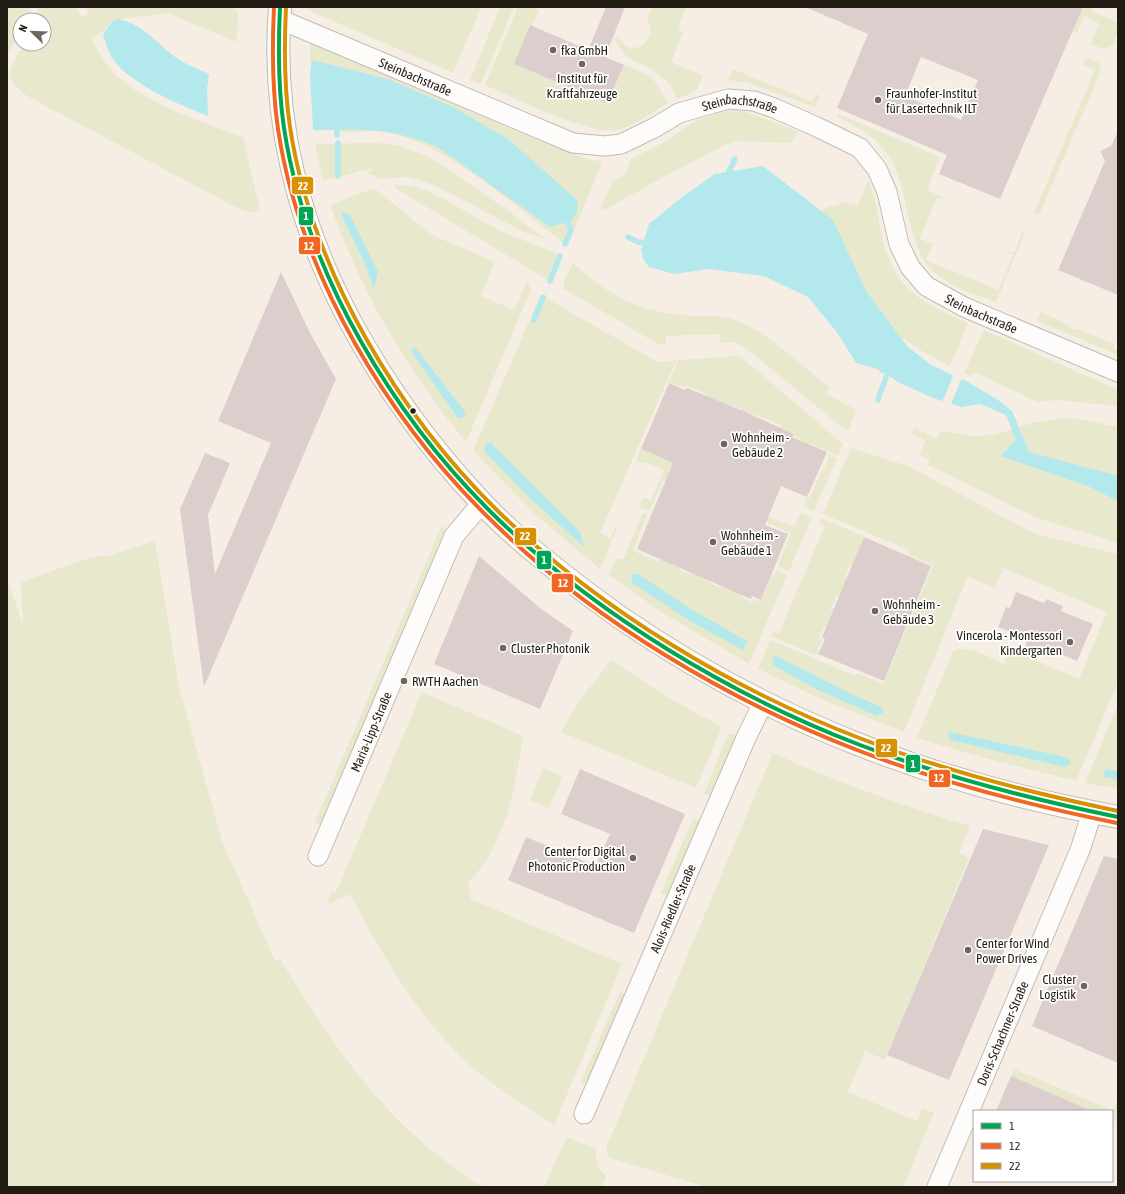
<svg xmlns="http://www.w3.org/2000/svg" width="1125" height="1194" viewBox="0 0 1125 1194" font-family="'Asap Condensed',sans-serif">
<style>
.green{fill:#e7e8cc}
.water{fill:#b3e8ec}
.pier{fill:#f6eee5}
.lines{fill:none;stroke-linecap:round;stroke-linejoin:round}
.stream{stroke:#b3e8ec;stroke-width:5.5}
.building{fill:#ddcece;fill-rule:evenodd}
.street-casing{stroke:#c2bbb3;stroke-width:21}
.secondary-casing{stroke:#c2bbb3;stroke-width:24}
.street{stroke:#fefcfb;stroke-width:19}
.secondary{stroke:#fefcfb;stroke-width:22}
.bus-1-casing{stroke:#fff;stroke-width:7}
.bus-2-casing{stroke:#fff;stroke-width:7}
.bus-3-casing{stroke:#fff;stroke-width:7}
.bus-1{stroke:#00a651;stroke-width:4}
.bus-2{stroke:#f26522;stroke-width:4}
.bus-3{stroke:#d79103;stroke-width:4}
.poi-dot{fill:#6c665c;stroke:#fff;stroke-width:1.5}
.bus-dot{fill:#221c13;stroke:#fff;stroke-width:1.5}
.labels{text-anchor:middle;stroke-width:3.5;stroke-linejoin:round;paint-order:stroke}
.poi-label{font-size:13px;fill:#221c13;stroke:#fff;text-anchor:start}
.street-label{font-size:13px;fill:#221c13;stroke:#fff}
.line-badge{stroke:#fff;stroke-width:1.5}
.badge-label{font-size:11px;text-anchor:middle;font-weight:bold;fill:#fff}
</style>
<rect width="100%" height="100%" fill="#f6eee5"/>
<g class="green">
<path d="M7,7h23l-5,13h-5v12l-13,23z"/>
<path d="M39,7h37l6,10 7,-3 -3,-7h145l7,5 -1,30 -70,-29 -53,7 -8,9 -15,10c7,11 13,23 22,33 33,33 88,49 130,65l17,73 -9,3 -10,-3 -214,-114c-27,-21 -17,-25 -4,-52h21v-24h-10z"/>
<path d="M306,7h175l-28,66 -145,-63z"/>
<path d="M500,7h14l-33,77 -11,-4z"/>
<path d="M518,7h14l7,3 -7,16 -1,-1 -16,39 92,39 17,-38 28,12 16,26c-16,10 -33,23 -51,27 -29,5 -102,-32 -132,-45z"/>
<path d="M652,7h34l-8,22 5,3 -12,30 32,14 -7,15 -19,8 -7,-15 -19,-15 -24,-12 -13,-18 5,-3c10,26 42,4 28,-16z"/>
<path d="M1083,7h9l-1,4 27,12v9l-6,14 -9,3 -12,-5 8,-21 -15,-7 -7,17 -5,-2z"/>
<path d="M310,43l225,96 55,21 11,1 -1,7 -32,77h-2l6,-15 -4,-8 -2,2 3,7 -5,12c-54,-40 -107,-92 -173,-110 -15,-5 -33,1 -49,-1 -6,-1 -13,-4 -20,-6l-7,-51 -5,-15z"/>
<path d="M1086,57l13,6 2,8 -62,144 -5,-2 61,-143 -12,-5z"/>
<path d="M733,69l79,33 4,-8 4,2 -5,11 -67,-24 -20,-3z"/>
<path d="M724,110l19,1 54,20 -5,12 -56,-2 -9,3 -62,32 -60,34 -4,-3 12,-26 12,-7 6,-15 30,-15 31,-21z"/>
<path d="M838,114l102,43 -13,33 23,11 -13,-4 -17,42 13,5 -7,16 72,30 6,-14 -13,-5 14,4 8,-20 -12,-7 13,5 8,-20 -12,-6 15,6 -29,69c-22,-8 -51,-16 -67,-35 -10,-12 -15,-28 -19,-44 -12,-57 -16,-80 -73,-106z"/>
<path d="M377,143l23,3 27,10 18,11 65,45 35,27 -19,-6 -90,-47 -17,-6 -11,-3 -28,2 -13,-7 6,-2 -1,-2 -49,13 -8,-37z"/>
<path d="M868,180c8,18 10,37 14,56 12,54 39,66 86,87l-18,43 -28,-15 -27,-18 -21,-19 -33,-60 -19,-45 24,-7 12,3z"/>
<path d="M394,185c34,-3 73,30 103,44 20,10 42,16 62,26l-11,25 -153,-92z"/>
<path d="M374,188l58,47 63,27 -14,34 33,14 13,-28 4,8 -65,152c-61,-75 -103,-147 -136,-237z"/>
<path d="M573,263c34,31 65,49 111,52 16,2 35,-1 51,5 31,10 68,47 94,67l-3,7 30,16 -7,20 -2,1 -104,-85 -9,-4 -14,1 -1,-9 -53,2v8h-8l-95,-56 1,-7z"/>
<path d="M540,296h2l-9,23h-3l7,3 -2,-2 9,-23 114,65 18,-1 -76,172 11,5 4,-11 2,1 -17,41 -64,-54 -63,-64z"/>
<path d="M1045,299l-4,13 26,12v2l10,4 1,-1 37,15 -2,5 5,2v4l-81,-34z"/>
<path d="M984,330l134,60v16l-61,-6 -19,2 -64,-30 -3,4 -7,-3z"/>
<path d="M740,356l103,88 -5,12 -26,-12 -1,1 -10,-4 1,-2 -8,-3 1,-3 -15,-4 1,-4 -33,-13 -1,2 -6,-2 1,-3 -37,-13v-3l-19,-7 -1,2 -16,-6 9,-22z"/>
<path d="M1065,418l14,1 39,8v116l-81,-25 -109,-53 2,-5 -10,-5 5,-14 -13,-8 2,-6 22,12 4,-8 34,5 19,-1 43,-13z"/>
<path d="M851,448l57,18 127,68 83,20v128l-42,99 -80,-20 -79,-23 36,-87c14,-8 37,7 51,13l6,-14 69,29 28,-67 -104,-44 -8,20 -27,-12 -64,156 -79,-31 -67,-32 12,-29 86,36 1,-3 32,13 -5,-3 49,-118 -25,-11 1,-4 -86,-36z"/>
<path d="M640,449l107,47 21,20 26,11 7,-14 11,4 -23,54 -11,-5 13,-33 -127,-53 -15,31 -10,-4 4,-10 8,3 13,-30 -20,-8 -1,2 -7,-3z"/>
<path d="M829,455l8,3 -23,53 -10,-5 3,-9 3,1 12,-28 2,1z"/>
<path d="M643,513l4,2 -14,36 27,11 1,-3 19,8 -1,3 12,5 1,-3 19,8 -1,3 11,5 2,-2 19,8 -1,3 11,5 2,-3 7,3 11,-27 2,1 2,-5 11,4 -38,89 -86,-51 -54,-38 8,-17 6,2z"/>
<path d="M821,518l43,18 -12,31 -3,-1 -4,11 3,1 -8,19 -4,-1 -5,12 3,1 -7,19 -3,-1 -5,11 3,2 -6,15 -45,-19 2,-5 6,2 46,-107 -6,-3z"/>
<path d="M441,527l6,3 -126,295 -6,-2z"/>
<path d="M155,541l24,146 43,154 53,120 5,-2c48,78 96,152 172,207 10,7 20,15 30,21h-475v-609l16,47 -2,-43 71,-25 15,-1z"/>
<path d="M611,660l65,42 46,25 -26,61 -135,-56 17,-29z"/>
<path d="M422,692l101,44c-6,41 -13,83 -34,120 -5,10 -14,18 -21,27l3,16 151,65 -68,161c-28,-18 -57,-36 -82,-58 -53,-48 -89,-110 -122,-173l-19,9 -3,-1 4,-11 4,1z"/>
<path d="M1118,705v84l-33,-6z"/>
<path d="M729,733l7,3 -26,60 -6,-3z"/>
<path d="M773,753c64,29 130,53 197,73l-11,27 10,5 -84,202 -20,-9 -17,41 69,29 5,-13 12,5 -31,74h-197l-96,-29 -3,-4 -1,-6z"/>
<path d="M543,768l19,9 -13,31 -19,-7z"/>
<path d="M693,818l7,3 -32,75 -7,-3z"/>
<path d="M620,992l6,2 -39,91 -6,-3z"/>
<path d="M1014,1069l99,42 5,-12v23l-6,-2v-9h-20l-81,-34z"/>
<path d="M567,1137l29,12c0,11 1,22 11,27l-6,11h-57z"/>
</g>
<g class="water">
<path d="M119,19c29,8 36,24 59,40 9,6 21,10 31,15l-2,15 1,27c-28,-11 -84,-34 -98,-62 -3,-6 -5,-14 -7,-20l11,-14z"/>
<path d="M312,60l78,20 65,28 53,31 69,61 1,10 -7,11 -21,6 -112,-80c-47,-20 -75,-18 -125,-17l-3,-56z"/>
<path d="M763,166l70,54 33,71 41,55 24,19 37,17 30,18 14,11 17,41 89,24v25l-28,-14 -89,-31 15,-16 -10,-25 -26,-11 -19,3 -28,-9 -35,-16 -17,-12 -25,-7 -20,-32 -28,-34 -44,-21 -55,-7 -35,5 -25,-7 -6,-8 -2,-9 8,-26 33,-27 33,-23z"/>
<path d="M343,212l7,3 28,57 -4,17 -9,-25 -23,-48z"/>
<path d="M415,347l51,66 -3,5h-5l-47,-67z"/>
<path d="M486,443h5l89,89 4,15 -53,-48 -47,-48z"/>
<path d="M633,574h5l56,37 53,30 -4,9 -53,-29 -59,-39z"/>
<path d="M776,656l65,33 42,19 1,4 -7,4 -59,-26 -45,-25v-8z"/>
<path d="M949,732l116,25 5,3v4l-5,3 -115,-27 -2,-5z"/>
<path d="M1107,769l11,3v8l-14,-3 -1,-4z"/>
</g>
<path class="pier" d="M954,374l8,4 -12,28 -8,-3z"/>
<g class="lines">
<g class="stream">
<path d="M336,122l1,13"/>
<path d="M338,143v33"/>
<path d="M726,177l9,-18"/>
<path d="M628,237l10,5 11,1"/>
<path d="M565,244l6,-14 -5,-14"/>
<path d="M550,281l10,-25"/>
<path d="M534,320l9,-23"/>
<path d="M878,400c2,-10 9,-19 9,-29l-5,-1"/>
</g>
</g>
<g class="building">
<path d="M606,7h19l-20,50 19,8 -17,38 -93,-39 16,-39 58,25z"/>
<path d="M805,7h278l-83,192 -61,-25 8,-19 -110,-47 31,-74zM921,57l57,23 -17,40 -56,-24z"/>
<path d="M1118,131v164l-60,-25 47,-109 -5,-10 11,-5z"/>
<path d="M281,272l29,61 26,46 -132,308 -24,-178 25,-56 25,10 -22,52 7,59 56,-131 -53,-22z"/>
<path d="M669,383l16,7 2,-2 54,22 53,24 -2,3 35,15 -20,45 -26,-11 -16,39 23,9 -27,66 -9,-4 -1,3 -114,-50 36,-86 -32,-14z"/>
<path d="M864,537l67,29 -47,115 -66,-27 7,-15 -3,-2z"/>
<path d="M479,556l61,52 33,23 -33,78 -106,-45z"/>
<path d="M1016,592l28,11 2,-4 17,7 -2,5 32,13 -16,37 -30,-13 -3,7 -19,-8 3,-8 -30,-12 8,-20 4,1z"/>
<path d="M580,769l105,45 -51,119 -126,-53 18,-43 70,29 14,-32 -49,-20z"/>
<path d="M983,829l66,16 -100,235 -62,-25z"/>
<path d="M1104,856l14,3v204l-86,-37z"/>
<path d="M1011,1076l81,35h-96z"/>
</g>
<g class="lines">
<defs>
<g id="street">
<path id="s1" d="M279,19l294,124 32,3 16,-2 33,-16 25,-15 49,-14 26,2 20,7 43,19 43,21 17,21 10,23 12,52 11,23 16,19 38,21 154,65"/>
<path id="s2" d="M318,856l136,-320 28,-33"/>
<path id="s3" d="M584,1114l162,-376 17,-35"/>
<path id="s4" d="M937,1187l143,-337 12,-37"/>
</g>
<path id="secondary" d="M280,7c-9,110 18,217 70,314 35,65 80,127 131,181 38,41 91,81 137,114 153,106 318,168 500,201"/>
</defs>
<use href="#street" class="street-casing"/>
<use href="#secondary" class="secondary-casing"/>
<use href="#street" class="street"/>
<use href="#secondary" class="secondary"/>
<defs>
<path id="bus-1" d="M280,7c-2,41 -2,81 4,121 22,145 110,291 215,392 100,96 231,175 361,225 84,32 170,54 258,72"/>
<path id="bus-2" d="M274,7c-2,41 -2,81 4,122 22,146 110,292 216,394 100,98 233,177 363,227 85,33 171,55 260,73"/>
<path id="bus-3" d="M286,7c-2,41 -2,80 4,120 22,144 109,289 213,389 100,95 230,174 359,223 83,32 169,54 256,72"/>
</defs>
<use href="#bus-1" class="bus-1-casing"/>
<use href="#bus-2" class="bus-2-casing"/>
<use href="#bus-3" class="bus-3-casing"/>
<use href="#bus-1" class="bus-1"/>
<use href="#bus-2" class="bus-2"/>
<use href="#bus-3" class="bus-3"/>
</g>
<g class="poi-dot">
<circle cx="553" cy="50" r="4"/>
<circle cx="582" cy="64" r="4"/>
<circle cx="878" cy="100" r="4"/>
<circle cx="724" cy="444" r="4"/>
<circle cx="713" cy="542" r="4"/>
<circle cx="875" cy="611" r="4"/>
<circle cx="1070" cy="642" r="4"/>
<circle cx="503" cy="648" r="4"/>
<circle cx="404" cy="681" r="4"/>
<circle cx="633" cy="858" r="4"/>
<circle cx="968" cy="950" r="4"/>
<circle cx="1084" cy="986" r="4"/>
</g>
<circle class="bus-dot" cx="413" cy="411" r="3.5"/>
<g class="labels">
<g class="poi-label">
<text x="561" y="55">fka GmbH</text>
<text x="582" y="83" text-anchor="middle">Institut für<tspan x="582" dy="15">Kraftfahrzeuge</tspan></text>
<text x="886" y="98">Fraunhofer-Institut<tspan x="886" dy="15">für Lasertechnik ILT</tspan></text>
<text x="732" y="442">Wohnheim -<tspan x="732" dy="15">Gebäude 2</tspan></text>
<text x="721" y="540">Wohnheim -<tspan x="721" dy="15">Gebäude 1</tspan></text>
<text x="883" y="609">Wohnheim -<tspan x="883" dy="15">Gebäude 3</tspan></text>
<text x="1062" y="640" text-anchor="end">Vincerola - Montessori<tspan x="1062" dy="15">Kindergarten</tspan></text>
<text x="511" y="653">Cluster Photonik</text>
<text x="412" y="686">RWTH Aachen</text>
<text x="625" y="856" text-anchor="end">Center for Digital<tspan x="625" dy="15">Photonic Production</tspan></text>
<text x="976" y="948">Center for Wind<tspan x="976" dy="15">Power Drives</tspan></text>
<text x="1076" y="984" text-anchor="end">Cluster<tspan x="1076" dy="15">Logistik</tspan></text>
</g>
<g class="street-label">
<text dy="5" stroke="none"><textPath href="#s1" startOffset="148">Steinbachstraße</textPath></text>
<text dy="5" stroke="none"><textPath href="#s1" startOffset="496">Steinbachstraße</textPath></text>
<text dy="5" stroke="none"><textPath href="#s1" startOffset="844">Steinbachstraße</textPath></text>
<text dy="5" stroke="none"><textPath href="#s2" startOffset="135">Maria-Lipp-Straße</textPath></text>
<text dy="5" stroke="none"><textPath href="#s3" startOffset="224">Alois-Riedler-Straße</textPath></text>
<text dy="5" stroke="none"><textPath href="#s4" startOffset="167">Doris-Schachner-Straße</textPath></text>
</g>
</g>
<g class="line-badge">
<rect x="291" y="176" width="23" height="19" rx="4" fill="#d79103"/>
<rect x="298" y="206" width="16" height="20" rx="4" fill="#00a651"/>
<rect x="298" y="236" width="23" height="19" rx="4" fill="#f26522"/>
<rect x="514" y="527" width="23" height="19" rx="4" fill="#d79103"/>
<rect x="536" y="550" width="16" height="20" rx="4" fill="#00a651"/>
<rect x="551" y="573" width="23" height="20" rx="4" fill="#f26522"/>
<rect x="875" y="738" width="23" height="20" rx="4" fill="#d79103"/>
<rect x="905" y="754" width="16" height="19" rx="4" fill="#00a651"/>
<rect x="928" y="769" width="23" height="19" rx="4" fill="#f26522"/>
</g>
<g class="badge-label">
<text x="303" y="190">22</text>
<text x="306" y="220">1</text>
<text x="309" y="250">12</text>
<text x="525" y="540">22</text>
<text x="544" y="564">1</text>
<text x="563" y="587">12</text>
<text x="886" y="752">22</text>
<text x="913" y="768">1</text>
<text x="939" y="782">12</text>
</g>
<rect width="1125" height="1194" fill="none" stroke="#221c13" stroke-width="16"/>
<rect x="973" y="1110" width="140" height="72" fill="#ffffff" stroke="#a7a4a1"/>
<rect x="981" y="1123" width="20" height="6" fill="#00a651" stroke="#a7a4a1"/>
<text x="1009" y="1130" font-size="12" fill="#221c13">1</text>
<rect x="981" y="1143" width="20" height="6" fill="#f26522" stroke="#a7a4a1"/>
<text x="1009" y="1150" font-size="12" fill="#221c13">12</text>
<rect x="981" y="1163" width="20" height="6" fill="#d79103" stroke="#a7a4a1"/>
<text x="1009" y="1170" font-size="12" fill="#221c13">22</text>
<g transform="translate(32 32) rotate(293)"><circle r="19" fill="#ffffff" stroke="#a7a4a1"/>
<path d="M0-3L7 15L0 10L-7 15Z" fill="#6c665c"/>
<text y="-6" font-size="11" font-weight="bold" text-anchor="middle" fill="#221c13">N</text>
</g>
</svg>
